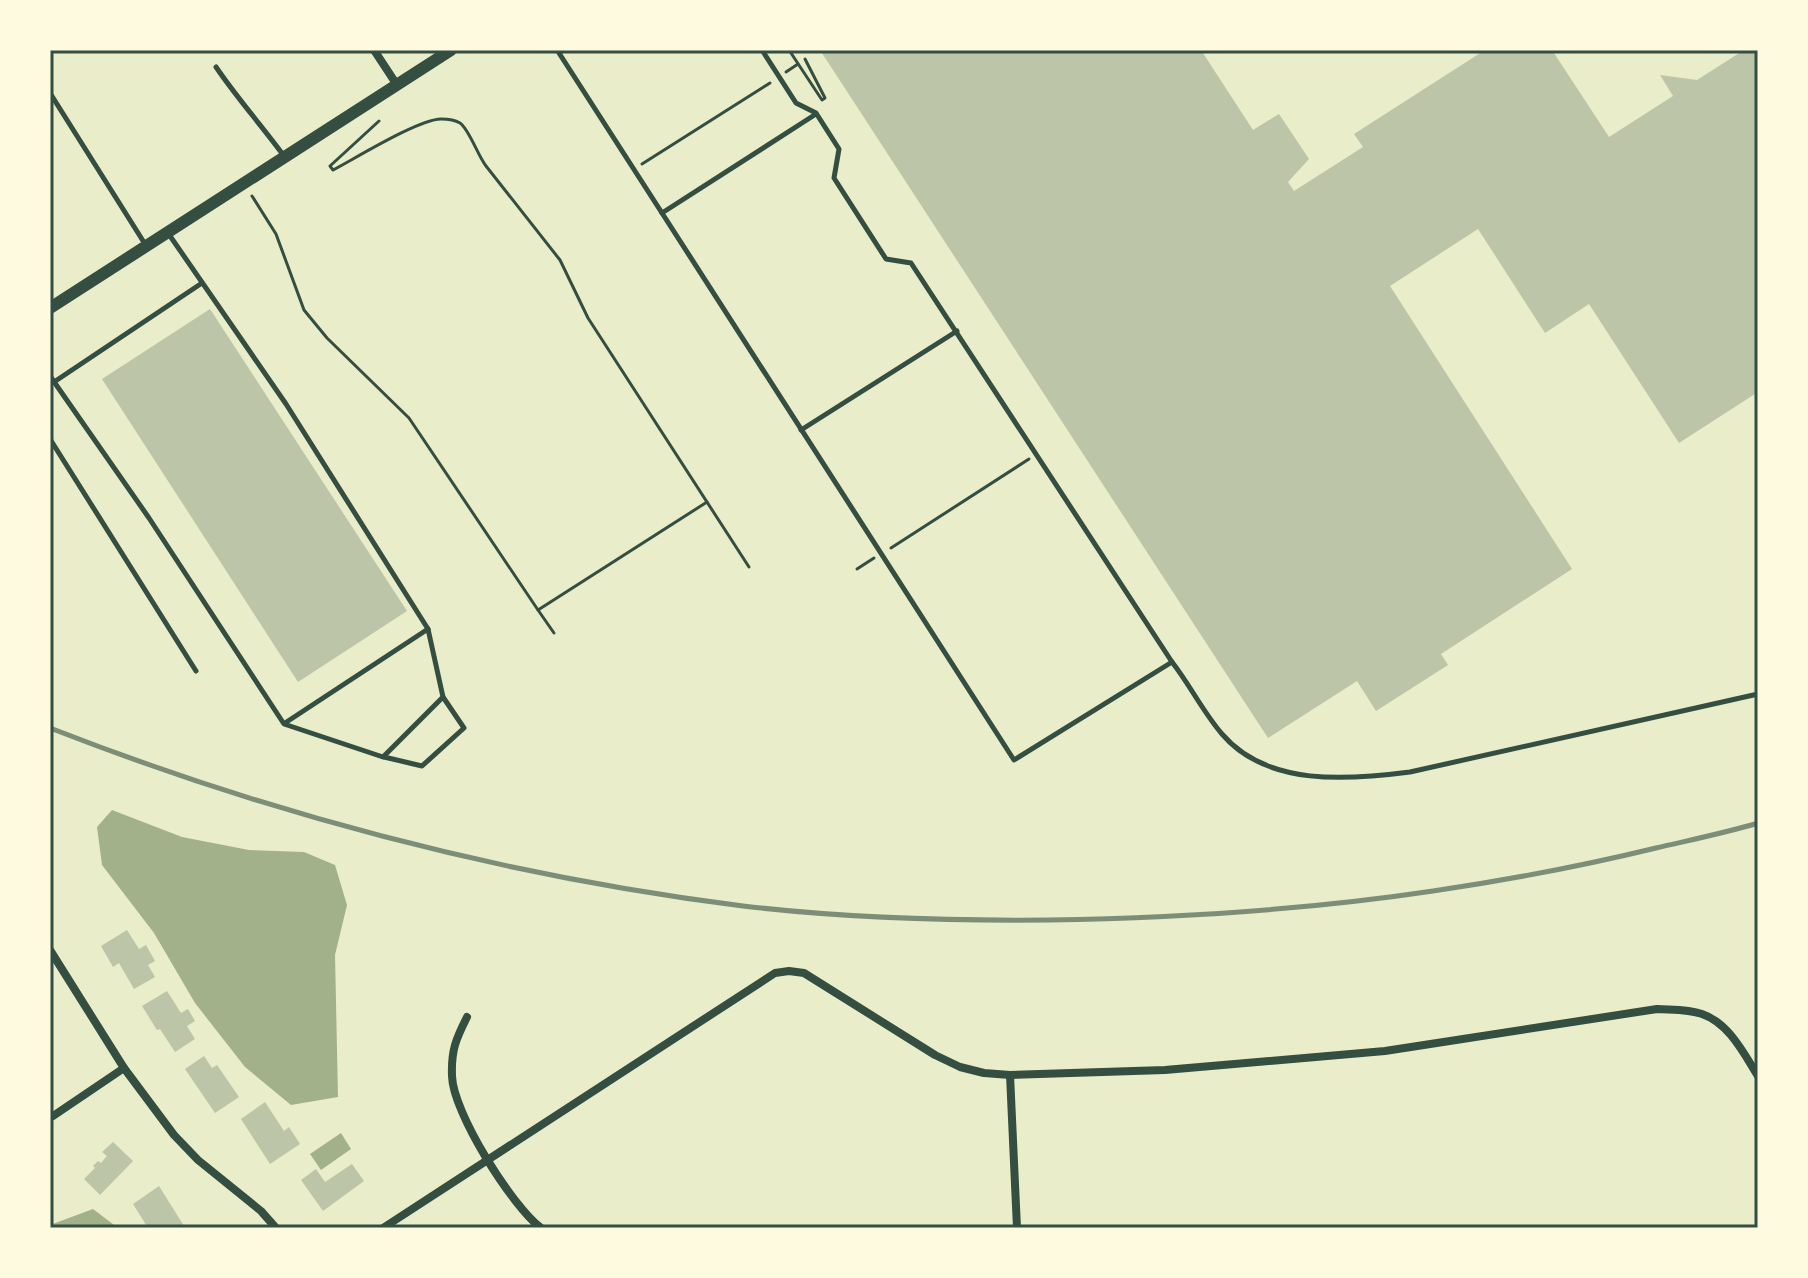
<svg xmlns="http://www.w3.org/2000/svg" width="1808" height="1278" viewBox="0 0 1808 1278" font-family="Ubuntu,sans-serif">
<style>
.water{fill:#a3b18a}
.building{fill:#bcc5a7}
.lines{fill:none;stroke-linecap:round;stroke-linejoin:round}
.path{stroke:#344e41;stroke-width:3}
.service{stroke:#344e41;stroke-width:5}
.minor{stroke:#344e41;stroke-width:8}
.tertiary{stroke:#344e41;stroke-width:12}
.rail{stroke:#7c8e77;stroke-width:5}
.neatline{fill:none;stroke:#344e41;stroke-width:3}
</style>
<rect width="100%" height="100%" fill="#e9edc9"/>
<g class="water">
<path d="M112,810l70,27 67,13 55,2 31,13 12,40 -12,50 3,142 -47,8 -46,-38 -50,-64 -41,-70 -52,-68 -5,-38z"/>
<path d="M341,1133l10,16 -30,21 -11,-16z"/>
<path d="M93,1209l25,19h-68v-3z"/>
</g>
<g class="building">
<path d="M820,50h381l52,80 26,-16 30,45 -21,23 6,9 69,-44 -9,-13 131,-84h67l57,87 64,-41 -13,-21 37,5 47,-30h14v342l-79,51 -90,-139 -44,29 -67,-104 -88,57 182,283 -131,85 7,11 -72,46 -19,-30 -89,57z"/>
<path d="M210,309l197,302 -109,71 -196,-303z"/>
<path d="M127,930l12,19 7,-4 9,16 -7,4 7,12 -21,12 -15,-26 -6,4 -12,-21z"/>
<path d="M167,991l14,22 7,-4 7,12 -8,5 8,13 -20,13 -15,-23 -3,1 -15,-24z"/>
<path d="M204,1056l8,12 5,-3 22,32 -24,16 -30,-44z"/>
<path d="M265,1102l19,29 5,-4 11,17 -30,20 -29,-45z"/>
<path d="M113,1142l20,19 -33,34 -16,-16 11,-11 -2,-2 5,-5 3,2 6,-7 -5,-4z"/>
<path d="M352,1164l12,17 -41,30 -22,-31 15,-11 9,13z"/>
<path d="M159,1186l25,40 -3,2h-33l-15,-24z"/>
</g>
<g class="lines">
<g class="path">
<path d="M789,50l33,50 3,-2 -20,-39"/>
<path d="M786,72l12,-8"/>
<path d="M379,121l-49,45 3,4c23,-12 86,-51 108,-51 6,0 14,1 19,4 9,6 18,33 26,43l74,94 28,58 161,249"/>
<path d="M642,164l128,-81"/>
<path d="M252,196l24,38 28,76 23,28 82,80 129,192 169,-108"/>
<path d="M891,548l138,-89"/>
<path d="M857,569l17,-11"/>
<path d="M538,610l16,23"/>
</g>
<g class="service">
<path d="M563,50l-4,3 103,160 154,-99"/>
<path d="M762,50l34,53 20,10 23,36 -5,29 52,81 25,4 261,399c18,23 31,50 50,72 45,53 127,46 188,38l348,-78"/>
<path d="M216,67c21,31 46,59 68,89"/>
<path d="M50,93l95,151"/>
<path d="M662,213l352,547 158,-98"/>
<path d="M50,376l99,142 135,206 99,33 60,-60 -15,-68 -142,-225 -118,-171"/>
<path d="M54,382l148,-99"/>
<path d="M801,430l156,-99"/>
<path d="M50,439l146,232"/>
<path d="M285,723l143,-94"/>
<path d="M384,757l38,9 42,-38 -21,-31"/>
</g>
<g class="minor">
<path d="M374,50l23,35"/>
<path d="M50,950l74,118 50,67 24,25 63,51 15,17"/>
<path d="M467,1017c-11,22 -16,33 -15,59 1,37 60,130 89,152"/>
<path d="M1010,1075l7,153"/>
<path d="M53,1116l71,-48"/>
<path d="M383,1228l392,-255 14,-2 15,2 131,82 25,12 24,6 26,2 155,-5 220,-19 272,-42c16,1 31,0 45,5 27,9 42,40 56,62"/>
</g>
<path class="tertiary" d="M50,308l401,-258"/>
<path class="rail" d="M50,728c223,87 455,148 693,178 102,12 204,15 306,14 129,-2 257,-10 384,-29 75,-11 149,-25 223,-43 34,-8 69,-15 102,-25"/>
</g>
<rect width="1808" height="1278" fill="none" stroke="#fefae0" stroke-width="104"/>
<rect x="52" y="52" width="1704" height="1174" class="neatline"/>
</svg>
